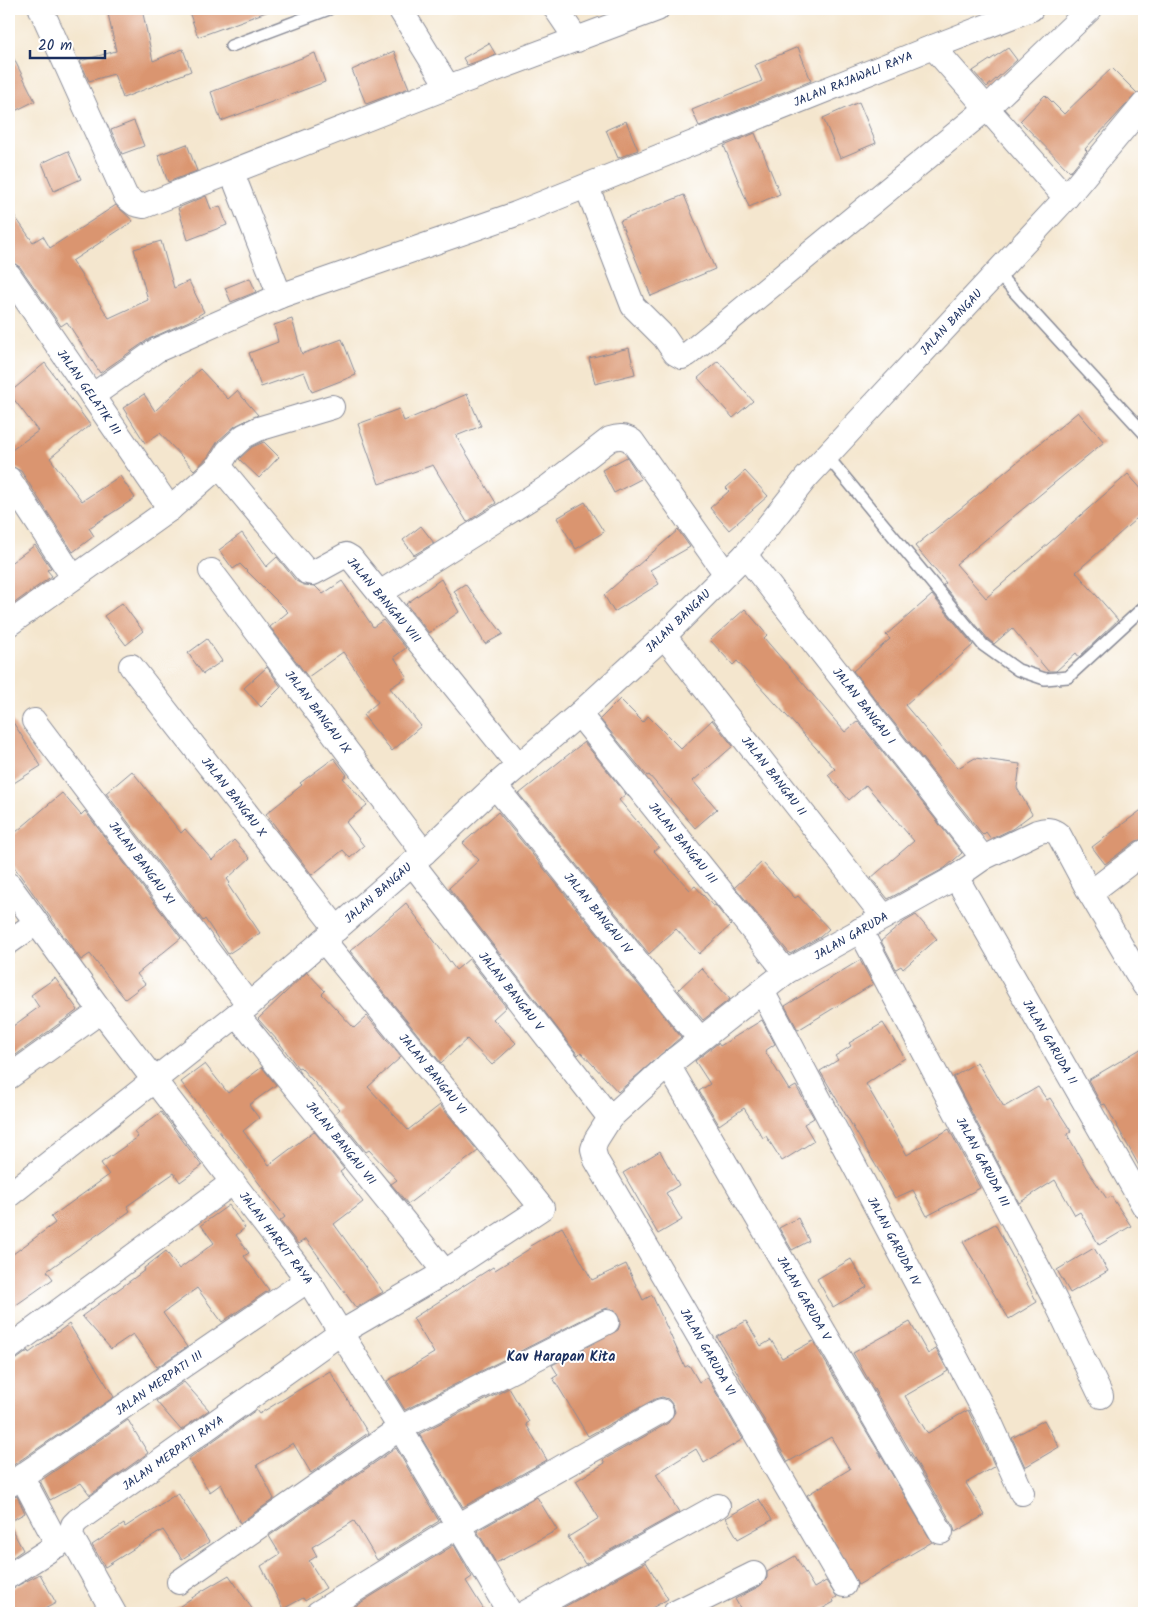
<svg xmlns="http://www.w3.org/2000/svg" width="1153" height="1622" viewBox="0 0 1153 1622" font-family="Kalam,sans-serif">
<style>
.building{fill:#da956f}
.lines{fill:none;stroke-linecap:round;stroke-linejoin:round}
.service-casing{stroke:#888a96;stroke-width:14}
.minor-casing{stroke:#888a96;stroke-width:26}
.service{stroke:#fff;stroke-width:11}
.minor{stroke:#fff;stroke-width:24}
.labels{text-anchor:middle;stroke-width:4;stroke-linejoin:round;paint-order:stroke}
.street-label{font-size:12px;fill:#1b2f5e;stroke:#fff}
.neighbourhood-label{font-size:14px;font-weight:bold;fill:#1b2f5e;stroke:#fff}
</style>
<rect width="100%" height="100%" fill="#fff"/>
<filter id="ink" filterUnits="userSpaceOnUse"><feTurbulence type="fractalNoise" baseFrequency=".02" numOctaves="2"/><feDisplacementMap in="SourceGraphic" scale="10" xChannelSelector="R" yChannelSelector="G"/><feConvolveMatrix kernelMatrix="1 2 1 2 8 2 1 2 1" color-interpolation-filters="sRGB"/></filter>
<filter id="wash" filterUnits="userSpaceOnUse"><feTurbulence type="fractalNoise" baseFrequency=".0096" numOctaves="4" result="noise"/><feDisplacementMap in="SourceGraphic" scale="20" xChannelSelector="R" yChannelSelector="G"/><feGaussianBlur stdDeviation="1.12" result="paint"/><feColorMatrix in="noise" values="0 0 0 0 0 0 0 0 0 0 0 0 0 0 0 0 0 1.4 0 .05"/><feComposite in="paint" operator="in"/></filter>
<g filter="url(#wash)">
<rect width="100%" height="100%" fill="#f4e6ce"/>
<g id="blocks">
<g class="building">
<path d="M107,9h35l11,52 30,-12 8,22 -68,27 -9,-24 -25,7 -9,-20 36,-10z"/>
<path d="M188,9h80l1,2 -71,26z"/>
<path d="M489,43l7,12 -29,10 -4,-7z"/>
<path d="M798,47l13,34 -112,45 -7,-16 70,-29 -7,-16z"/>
<path d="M1008,48l9,12 -30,27 -14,-16z"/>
<path d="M9,49l26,52 -26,13z"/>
<path d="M394,51l15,37 -43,16 -14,-34z"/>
<path d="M315,53l10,29 -104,39 -10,-29z"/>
<path d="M1112,68l25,25 -52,56 2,2 -17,21 -50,-51 25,-26 19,19z"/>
<path d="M859,102l17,41 -36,15 -17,-40z"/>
<path d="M134,121l10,25 -22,8 -11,-24z"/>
<path d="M626,121l12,29 -20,8 -12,-28z"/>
<path d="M755,133l25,61 -31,13 -25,-61z"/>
<path d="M187,144l10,27 -29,11 -10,-27z"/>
<path d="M68,151l13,28 -27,12 -12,-28z"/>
<path d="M684,195l31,74 -64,27 -31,-75z"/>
<path d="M206,196l5,13 9,-3 7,19 -39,15 -10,-32z"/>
<path d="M116,205l17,16 -61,40 37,57 39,-18 -14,-51 27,-8 13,47 15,-7 15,31 -15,9 -40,18 -49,34 -33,-51 -6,4 -41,-59 -11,-6v-53l24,34 10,-6 7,12z"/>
<path d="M250,278l6,14 -25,10 -6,-14z"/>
<path d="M292,319l10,35 40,-15 14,36 -44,17 -8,-20 -43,15 -12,-34 29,-11 -4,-17z"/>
<path d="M629,348l6,26 -40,10 -6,-26z"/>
<path d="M718,361l35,40 -20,17 -35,-40z"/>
<path d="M45,363l45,62 -40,33 32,43 38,-25 15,22 -46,30 5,8 -21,16 -52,-81 -12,-6v-13l29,-21 -29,-38z"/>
<path d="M200,369l28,30 9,-8 21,24 -23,11 -17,15 -10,16 -14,13 -34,-37 -15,10 -22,-35 21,-14 11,17z"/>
<path d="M467,394l14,32 -25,10 40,67 -29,19 -34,-57 -54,19 -21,-60 41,-15 5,12z"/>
<path d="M1078,412l26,30 -148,122 30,34 142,-124 16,18v20l-68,60 42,48 -39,37 -3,-4 -20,18h-8l-36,-43 -18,16 -6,-5 -45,-54 3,-2 -31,-37z"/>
<path d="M264,442l15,15 -20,21 -20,-19 13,-12z"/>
<path d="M627,457l14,22 -27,14 -12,-23z"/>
<path d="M745,471l23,25 -39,34 -19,-22 19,-17 -3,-3z"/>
<path d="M585,502l19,30 -28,17 -19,-31z"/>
<path d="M421,526l13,17 -20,12 -11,-15z"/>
<path d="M678,530l12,17 -40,23 9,14 -45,28 -10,-17z"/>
<path d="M242,533l24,34 11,-10 19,24 8,4 11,1 8,8 19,-13 31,46 10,-7 23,28 -12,9 13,20 -17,11 31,38 -29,25 -29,-36 15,-13 -35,-50 -35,25 -38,-50 18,-15 -48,-48 -7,5 -14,-19z"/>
<path d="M35,545l16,23 -4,2 5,6 -43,31v-43z"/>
<path d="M441,579l18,33 -30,21 -23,-29z"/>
<path d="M465,584l38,50 -18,10 -31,-53z"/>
<path d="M932,595l41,50 -68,60 53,63 17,-10 45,6 -3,24 15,26 -20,15 -21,10 -5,-7 -3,3 -130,-164 37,-32 -4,-4z"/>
<path d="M122,603l21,28 -17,14 -22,-29z"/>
<path d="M745,609l22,26 -3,3 81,94 13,-11 104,132 -17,15 -57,31 -17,-21 43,-37 -48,-56 -17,15 -21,-25 7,-6 -98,-108 -4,4 -23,-25z"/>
<path d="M207,639l15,22 -19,13 -15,-21z"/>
<path d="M267,667l14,20 -20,20 -17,-19z"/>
<path d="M620,699l23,23 5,-6 33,33 31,-29 21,26 -40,35 24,28 -22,19 -46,-53 -2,1 -47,-57z"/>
<path d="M9,716l32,50 -32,20z"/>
<path d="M584,742l42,52 -7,6 40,47 -5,4 36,39 5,-4 18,20 2,-1 16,20 -32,29 -23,-25 -27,25 -130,-160z"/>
<path d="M334,758l13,17 -4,3 24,27 -21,17 18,24 -14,12 -7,-8 -31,25 -46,-61 36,-29 -2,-2z"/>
<path d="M132,771l49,62 4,-4 27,31 22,-20 16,18 -23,21 3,4 -2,2 32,48 -32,21 -23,-35 -2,2 -97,-128z"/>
<path d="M62,793l19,22 4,-4 96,127 -44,36 8,10 -20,15 -35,-45 -9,6 -72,-100v-22z"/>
<path d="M1144,808v31l-8,2 -31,23 -13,-17z"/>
<path d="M498,812l183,225 -63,55 -37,-40 -3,3 -129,-167 30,-28 -16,-17z"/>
<path d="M762,862l33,36 3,-2 31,33 -9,8 -30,17 -55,-67z"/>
<path d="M406,903l50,67 13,-11 37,48 -13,12 23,24 -24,22 -25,-26 -26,24 -91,-112z"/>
<path d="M916,915l21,24 -34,30 -2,-3 -5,3 -15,-28 23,-19z"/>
<path d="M860,960l13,24 -75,46 -13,-24z"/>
<path d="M701,968l29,31 -27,21 -25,-30z"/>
<path d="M307,972l18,19 -3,3 32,34 13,-12 34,41 -33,30 40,43 32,-25 38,46 -70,53 -17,-20 6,-4 -28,-30 -3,2 -31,-38 4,-5 -39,-42 -2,1 -20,-27 -20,-22z"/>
<path d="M55,978l23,32 -69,50v-31l30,-22 -8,-12z"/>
<path d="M762,1020l13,24 -10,7 24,39 7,-4 18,32 -10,6 10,17 -32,20 -16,-25 -3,2 -19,-30 -25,17 -20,-34 11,-7 -15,-23 23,-18 2,3z"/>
<path d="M883,1023l22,35 -39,26 41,71 42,-26 31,59 -53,28 -14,-26 -18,8 -75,-127 18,-11 -3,-4 16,-10 -2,-3z"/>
<path d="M1144,1047v128l-39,-71 -3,1 -14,-25z"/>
<path d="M977,1062l27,45 34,-20 9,13 3,-2 21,33 -4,3 21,37 19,28 4,-3 20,30 -32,19 -19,-33 -5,3 -20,-35 -36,23 -66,-126z"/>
<path d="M205,1064l23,29 34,-26 14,18 -27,20 10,13 -16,13 26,34 45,-34 30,38 -4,3 23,30 -29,22 49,68 -27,16 -50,-69 -8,5 -18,-23 5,-4 -104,-135z"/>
<path d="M161,1112l41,54 -22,16 -6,-9 -47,33 3,5 -83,60 6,8 -44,31v-53l46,-34 -4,-6 58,-42 -8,-12 37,-26 -4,-5z"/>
<path d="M660,1151l19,34 -13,8 16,27 -24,14 -35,-61z"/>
<path d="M229,1205l16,23 -9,7 13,18 -5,3 25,34 -47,32 -25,-34 -34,25 24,34 -30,20 -24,-33 -22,15 -29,-33 63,-46 -1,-2 22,-17 13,18 35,-26 -13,-18z"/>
<path d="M798,1218l11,23 -17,9 -13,-22z"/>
<path d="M995,1224l42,78 -28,17 -46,-77z"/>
<path d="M562,1227l30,53 34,-16 17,36 9,-5 33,72 4,-2 10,17 8,-5 36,62 -39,24 -8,-14 -40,25 23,38 -94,52 -17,-27 31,-19 -23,-37 29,-18 -2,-3 65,-37 7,-11 -2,-7 -5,-6 -6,-2 -7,2 -67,37 -35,-58 5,-3 -6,-10 66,-35 3,-8 -6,-11 -7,-3 -7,2 -196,100 -18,-29 47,-28 -21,-35 80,-51 2,3 36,-22 -1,-2z"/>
<path d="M1094,1248l14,23 -38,22 -13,-23z"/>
<path d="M851,1259l16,28 -34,20 -16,-28z"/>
<path d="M746,1321l15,25 10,-6 11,18 31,-17 119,201 -74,43 -51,-90 43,-26 -19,-32 -43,25 -71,-125z"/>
<path d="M910,1322l18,32 8,-5 12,22 -43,25 21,35 2,2 40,-23 27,56 -29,17 19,32 -30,17 -2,-7 -100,-172z"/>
<path d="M69,1324l45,73 -105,71v-107l8,-2 11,-8 1,2z"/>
<path d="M330,1371l38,62 -57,40 -18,-30 -36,22 17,34 -34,24 -19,-39 -11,8 -22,-33 68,-49 3,4z"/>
<path d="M184,1382l25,28 -28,20 -25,-29z"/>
<path d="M509,1388l20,34 -3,2 21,36 -84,47 -44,-73z"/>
<path d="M128,1420l20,33 -58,42 -9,-12 -31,17 -10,-19z"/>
<path d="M1044,1420l15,27 -34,20 -13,-29z"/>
<path d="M396,1448l43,73 -62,39 -23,-39 -42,26 5,9 -8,5 17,27 -21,13 -2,-3 -20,11 -22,-43 19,-12 -11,-18z"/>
<path d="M178,1493l31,49 -27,17 -19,-29 -58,37 -13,-22 32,-21 1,3z"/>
<path d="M17,1496l8,17 -16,9v-23z"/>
<path d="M537,1497l20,33 -61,33 -19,-32z"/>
<path d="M759,1499l13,21 -34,19 -12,-21z"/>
<path d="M9,1524l14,26 -14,10z"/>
<path d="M454,1545l18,32 -6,4 20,32h-142z"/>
<path d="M795,1556l19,32 12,-7 11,16 -4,2 1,3 -19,11h-72l-8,-14 25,-13 7,-8v-6z"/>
<path d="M646,1562l22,37 -25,14h-90z"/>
<path d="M40,1574l16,29 -19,10h-28v-23z"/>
<path d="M229,1575l26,38h-85l32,-22z"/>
</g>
</g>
</g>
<g filter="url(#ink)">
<use href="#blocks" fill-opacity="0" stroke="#888a96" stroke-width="1"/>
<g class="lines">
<defs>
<g id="service">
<path d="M231,46l98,-37"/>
<path d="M997,273l147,160"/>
<path d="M827,456l156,189 35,25 27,9 23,-2 76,-70"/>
</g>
<g id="minor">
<path d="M41,9l85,188 9,7 9,2 304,-119 209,-78"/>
<path d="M400,9l48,78"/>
<path d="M556,9l21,31"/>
<path d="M933,47l98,-38"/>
<path d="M232,173l48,123"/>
<path d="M587,187l46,119 31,31 11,16 7,4 6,-3 298,-245 104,-100"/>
<path d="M9,275l161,234"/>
<path d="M92,396l65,-46 123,-54 236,-82 417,-167 133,151"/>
<path d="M219,466l88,106 6,1 33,-18 5,3 168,208"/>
<path d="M9,479l64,98"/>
<path d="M745,555l238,303"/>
<path d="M211,571l213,282"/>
<path d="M380,593l168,-106 62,-48c9,-3 14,-3 22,2l94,133"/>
<path d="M9,624l161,-115 49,-43 9,-15 16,-15 14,-7 74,-22"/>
<path d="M664,636l220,281"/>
<path d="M131,666l206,263"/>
<path d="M579,714l207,258"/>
<path d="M34,721l215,284"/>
<path d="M495,786l205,253"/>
<path d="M412,863l198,255"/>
<path d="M956,877l188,329"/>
<path d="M9,885l92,126 207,269 92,148 110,185"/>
<path d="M1090,893l54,-41"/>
<path d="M860,930l195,370 46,96"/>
<path d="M9,942l27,-19"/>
<path d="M762,991l227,429 33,73"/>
<path d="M237,1015l208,257"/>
<path d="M668,1065l273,467"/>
<path d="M9,1077l92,-66"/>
<path d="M9,1195l240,-190 175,-152 71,-67 84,-72 85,-78 81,-81 61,-77 260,-280 78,-94"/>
<path d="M9,1348l224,-166"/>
<path d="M22,1477l36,68"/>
<path d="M9,1485l299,-205"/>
<path d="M71,1536l43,77"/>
<path d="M9,1576l62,-40 2,-11 5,-5 264,-188 103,-60 97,-64 -218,-267"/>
<path d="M179,1582l221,-154 207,-106"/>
<path d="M844,1585l-248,-425 -3,-11 3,-9 14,-22 58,-53 94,-74 24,-19 170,-95 27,-19 54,-26c9,-3 15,-3 22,3l31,58 54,92"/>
<path d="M318,1613l140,-87 203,-115"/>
<path d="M525,1613l193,-107"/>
<path d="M675,1613l79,-39"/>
</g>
</defs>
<use href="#service" class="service-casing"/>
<use href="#minor" class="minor-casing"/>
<use href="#service" class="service"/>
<use href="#minor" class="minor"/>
</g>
</g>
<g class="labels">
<g class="street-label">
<text transform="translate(853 79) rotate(-22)" y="4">JALAN RAJAWALI RAYA</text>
<text transform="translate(951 322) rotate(-47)" y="4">JALAN BANGAU</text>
<text transform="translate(89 392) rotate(55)" y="4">JALAN GELATIK III</text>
<text transform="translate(384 600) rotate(50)" y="4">JALAN BANGAU VIII</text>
<text transform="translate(678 621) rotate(-44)" y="4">JALAN BANGAU</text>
<text transform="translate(864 706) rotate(52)" y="4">JALAN BANGAU I</text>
<text transform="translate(318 712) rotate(53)" y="4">JALAN BANGAU IX</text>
<text transform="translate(774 776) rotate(52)" y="4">JALAN BANGAU II</text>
<text transform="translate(234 797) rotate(52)" y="4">JALAN BANGAU X</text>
<text transform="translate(683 843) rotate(51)" y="4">JALAN BANGAU III</text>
<text transform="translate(142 863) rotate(53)" y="4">JALAN BANGAU XI</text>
<text transform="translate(378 893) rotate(-41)" y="4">JALAN BANGAU</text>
<text transform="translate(598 913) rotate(51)" y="4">JALAN BANGAU IV</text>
<text transform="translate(851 936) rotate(-30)" y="4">JALAN GARUDA</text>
<text transform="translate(511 991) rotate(52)" y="4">JALAN BANGAU V</text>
<text transform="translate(1050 1042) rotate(60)" y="4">JALAN GARUDA II</text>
<text transform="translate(433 1074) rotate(51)" y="4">JALAN BANGAU VI</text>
<text transform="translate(341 1143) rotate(51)" y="4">JALAN BANGAU VII</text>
<text transform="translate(983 1162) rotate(62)" y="4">JALAN GARUDA III</text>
<text transform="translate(276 1238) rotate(53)" y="4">JALAN HARKIT RAYA</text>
<text transform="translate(894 1241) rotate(62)" y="4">JALAN GARUDA IV</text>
<text transform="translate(804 1298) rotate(60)" y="4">JALAN GARUDA V</text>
<text transform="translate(708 1352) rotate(60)" y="4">JALAN GARUDA VI</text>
<text transform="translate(159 1383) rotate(-35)" y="4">JALAN MERPATI III</text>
<text transform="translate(173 1453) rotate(-35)" y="4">JALAN MERPATI RAYA</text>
</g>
<g class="neighbourhood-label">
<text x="561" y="1361">Kav Harapan Kita</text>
</g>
</g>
<rect width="1153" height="1622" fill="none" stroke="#fff" stroke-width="30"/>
<path d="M30 50v8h75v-8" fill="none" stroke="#1b2f5e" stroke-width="2.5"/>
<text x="38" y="50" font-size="15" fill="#1b2f5e" stroke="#ffffff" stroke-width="4" paint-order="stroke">20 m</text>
</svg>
